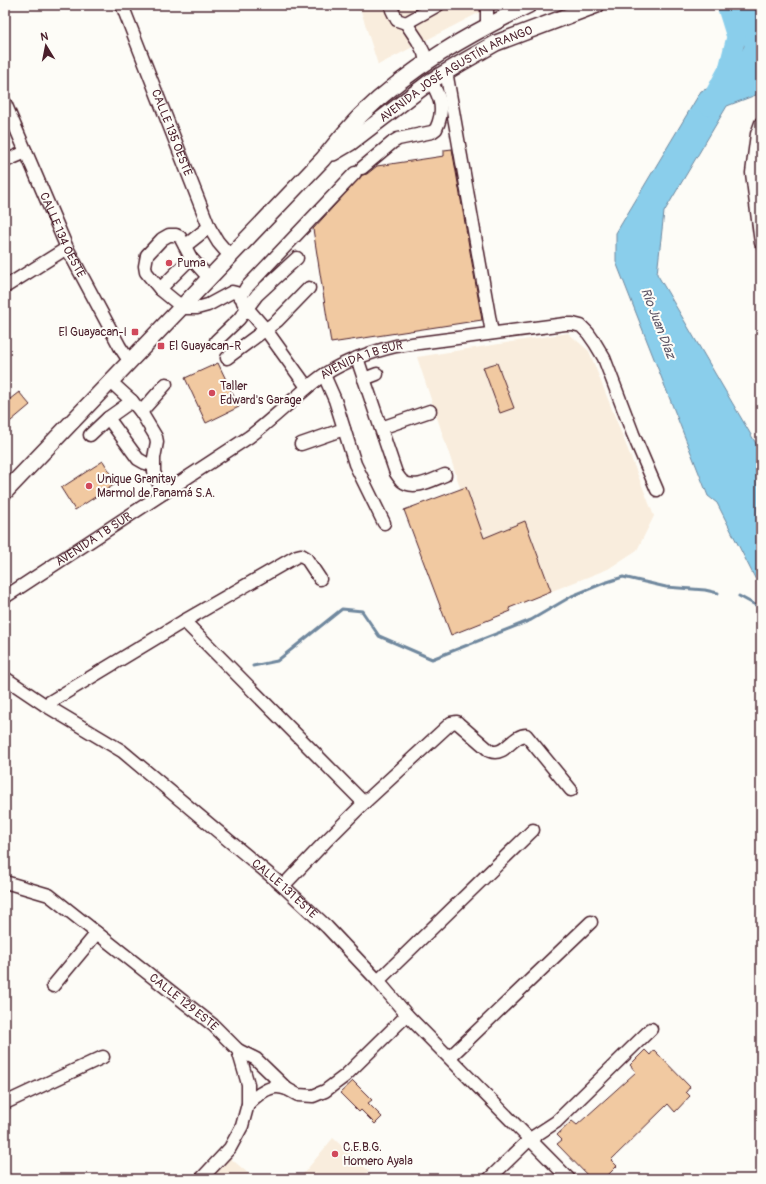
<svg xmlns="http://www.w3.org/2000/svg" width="766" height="1184" viewBox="0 0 766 1184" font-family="Pangolin,sans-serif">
	<rect width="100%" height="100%" fill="#fdfcf7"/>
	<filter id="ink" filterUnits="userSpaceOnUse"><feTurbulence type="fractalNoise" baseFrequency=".025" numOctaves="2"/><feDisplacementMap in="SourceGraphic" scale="8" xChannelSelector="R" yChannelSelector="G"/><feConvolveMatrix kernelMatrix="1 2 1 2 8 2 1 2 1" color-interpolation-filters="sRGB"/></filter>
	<g filter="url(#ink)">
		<path fill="#f9eddd" d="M340,5H494L378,65L361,11Z
			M568,333L589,351L654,516L637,550L608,569L501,611L417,357Z
			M333,1138L369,1171L360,1179H299Z
			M229,1157L255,1179H208Z"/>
		<path fill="#8aceeb" stroke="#70889e" d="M733,5H757L761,16V93L727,106L664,212L657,274L761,452V588L758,584L717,503L708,496L616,262V233L701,91L724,83L744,46Z"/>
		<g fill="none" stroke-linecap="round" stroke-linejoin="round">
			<path stroke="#70889e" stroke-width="3" d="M739,596L761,608
				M253,666L277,661L342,609L362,611L379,636L432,659L531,620L572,596L604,583L623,577L666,587L705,590L718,593"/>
			<path stroke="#8aceeb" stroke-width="19" d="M708,106L728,69L736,37L726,5"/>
		</g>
		<path fill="#f1c9a1" stroke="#4a1f2b" d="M452,149L482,320L331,343L313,229L362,175L367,174L377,166L444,156V150Z
			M218,363L239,407L206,423L185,378Z
			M497,363L514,408L500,413L483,367Z
			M19,392L30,405L5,426V403Z
			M103,461L117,483L75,510L61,488Z
			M466,487L484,538L525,521L551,591L509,608L511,611L451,635L404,510Z
			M645,1050L650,1055L654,1050L690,1087L686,1092L690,1096L675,1112L668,1104L611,1160L617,1166L604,1179H591L557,1144L562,1140L557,1135L572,1121L577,1125L636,1072L630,1065Z
			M353,1081L372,1100L368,1103L382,1117L375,1124L361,1110L359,1112L340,1093Z"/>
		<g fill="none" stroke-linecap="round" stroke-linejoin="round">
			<g stroke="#4a1f2b" stroke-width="15">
				<g id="minor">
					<path id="s1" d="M122,5L209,227L218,242L230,256"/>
					<path d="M392,5V10L397,20L406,23L418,41L424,53L426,62"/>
					<path d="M487,5V26"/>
					<path d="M406,23L438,5"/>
					<path d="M446,71L492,333"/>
					<path id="s2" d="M5,103L67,248L120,347L130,362"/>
					<path d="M761,123L757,134L752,173L761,243"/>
					<path d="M5,161L26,152"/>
					<path d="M362,168L393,142L398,139L432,132L436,129C445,110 441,99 431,81"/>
					<path d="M185,246L209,227"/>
					<path d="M209,278L191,258L180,237L176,235H169L162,239L147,255L145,266L146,272L150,277L160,289L182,307L187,308H197L208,305L232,292L236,293L242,298"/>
					<path d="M5,287L67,248"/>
					<path d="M160,289L191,258"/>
					<path d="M216,341L239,319L257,295L297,258"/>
					<path d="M227,358L277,321L309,288"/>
					<path d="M357,358L396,473C398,476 400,479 402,481C414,491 434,479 445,475"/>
					<path d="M324,375L335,400L355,464L384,523"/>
					<path d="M364,379L377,374"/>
					<path d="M111,382L132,401L141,412L156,437L157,442L154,458V472L157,480L164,493"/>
					<path d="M307,387L266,330L247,308L243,302L242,298L243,293L246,288L355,173"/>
					<path d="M141,412L166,384"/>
					<path d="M108,418L138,459L145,463L153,465"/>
					<path d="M381,428L430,411"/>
					<path d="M90,435L108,418L132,401"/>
					<path d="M301,444L344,429"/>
					<path id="s3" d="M5,597L249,437C265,425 279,412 294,399C304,391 314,381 325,374C347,360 371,352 396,346L565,324H573L581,326L588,333L595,343L604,358L633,434L657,490"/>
					<path d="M184,621L364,803"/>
					<path id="s4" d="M5,678L45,705L122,751L283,886L327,927L378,981L407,1015L569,1179"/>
					<path d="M45,705L184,621L297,556L301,555L306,558L320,579"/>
					<path id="s5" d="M5,882L49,895L213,1025L238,1050L248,1084V1104L242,1126L230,1148L201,1179"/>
					<path d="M283,886L325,842L364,803L451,723L457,722L459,724L490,751C505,757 512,735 526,735L571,790"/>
					<path d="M378,981L533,830"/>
					<path d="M53,986L97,933"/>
					<path d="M238,1050L256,1059L287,1089L298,1095L313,1096L325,1091L345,1076L407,1015"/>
					<path d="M450,1057L591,922"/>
					<path d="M5,1103L103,1057"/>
					<path d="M248,1104C255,1097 266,1087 277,1087C280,1087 284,1088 287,1089"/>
					<path d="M489,1179L530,1139L556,1122L651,1029"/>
				</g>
			</g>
			<g stroke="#4a1f2b" stroke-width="18">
				<g id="major">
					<path id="s6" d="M333,153L350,143L431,81L461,63L496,43L597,5"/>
					<path d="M5,492L323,159C335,144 347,129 361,115C409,68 469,34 529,5"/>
				</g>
			</g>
			<use href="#minor" stroke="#fdfcf7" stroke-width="12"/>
			<use href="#major" stroke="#fdfcf7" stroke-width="15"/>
		</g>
	</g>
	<g fill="#d1495b" stroke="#fdfcf7" stroke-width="1.5">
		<circle cx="169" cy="263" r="4"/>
		<rect x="131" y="328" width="8" height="8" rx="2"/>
		<rect x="157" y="342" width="8" height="8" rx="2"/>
		<circle cx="212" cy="393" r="4"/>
		<circle cx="89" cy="486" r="4"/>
		<circle cx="335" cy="1154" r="4"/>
	</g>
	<g text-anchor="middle" stroke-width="4" stroke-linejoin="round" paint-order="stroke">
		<g font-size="12" fill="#4a1f2b" stroke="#fdfcf7">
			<text dy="4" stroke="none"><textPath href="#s6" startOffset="147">AVENIDA JOSÉ AGUSTÍN ARANGO</textPath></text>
			<text dy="4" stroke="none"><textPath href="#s1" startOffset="137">CALLE 135 OESTE</textPath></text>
			<text dy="4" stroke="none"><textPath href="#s2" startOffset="144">CALLE 134 OESTE</textPath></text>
			<text dy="4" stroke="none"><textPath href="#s3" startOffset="430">AVENIDA 1 B SUR</textPath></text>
			<text dy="4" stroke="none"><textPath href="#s3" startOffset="106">AVENIDA 1 B SUR</textPath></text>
			<text dy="4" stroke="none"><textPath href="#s4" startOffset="351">CALLE 131 ESTE</textPath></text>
			<text dy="4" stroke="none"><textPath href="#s5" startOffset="218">CALLE 129 ESTE</textPath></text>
		</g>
		<g font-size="12" fill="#4a1f2b" stroke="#fdfcf7" text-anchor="start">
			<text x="177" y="267">Puma</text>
			<text x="127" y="336" text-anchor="end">El Guayacan-I</text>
			<text x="169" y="350">El Guayacan-R</text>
			<text x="220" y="390">Taller<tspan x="220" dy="14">Edward's Garage</tspan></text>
			<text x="97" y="483">Unique Granitay<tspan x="97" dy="14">Marmol de Panamá S.A.</tspan></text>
			<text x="343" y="1151">C.E.B.G.<tspan x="343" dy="14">Homero Ayala</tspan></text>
		</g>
		<g font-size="13" font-style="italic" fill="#5d5465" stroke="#fdfcf7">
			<text transform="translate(659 323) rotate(69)" y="5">Río Juan Díaz</text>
		</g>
	</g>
	<rect width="766" height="1184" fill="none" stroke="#fdfcf7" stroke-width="20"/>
	<rect x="10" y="10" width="746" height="1164" fill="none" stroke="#4a1f2b" stroke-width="1.5" filter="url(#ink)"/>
	<g transform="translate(46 46) rotate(350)" stroke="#fdfcf7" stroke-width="3" paint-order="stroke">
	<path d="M0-3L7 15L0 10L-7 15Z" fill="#4a1f2b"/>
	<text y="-6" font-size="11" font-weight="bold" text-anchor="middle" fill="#4a1f2b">N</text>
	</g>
</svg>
